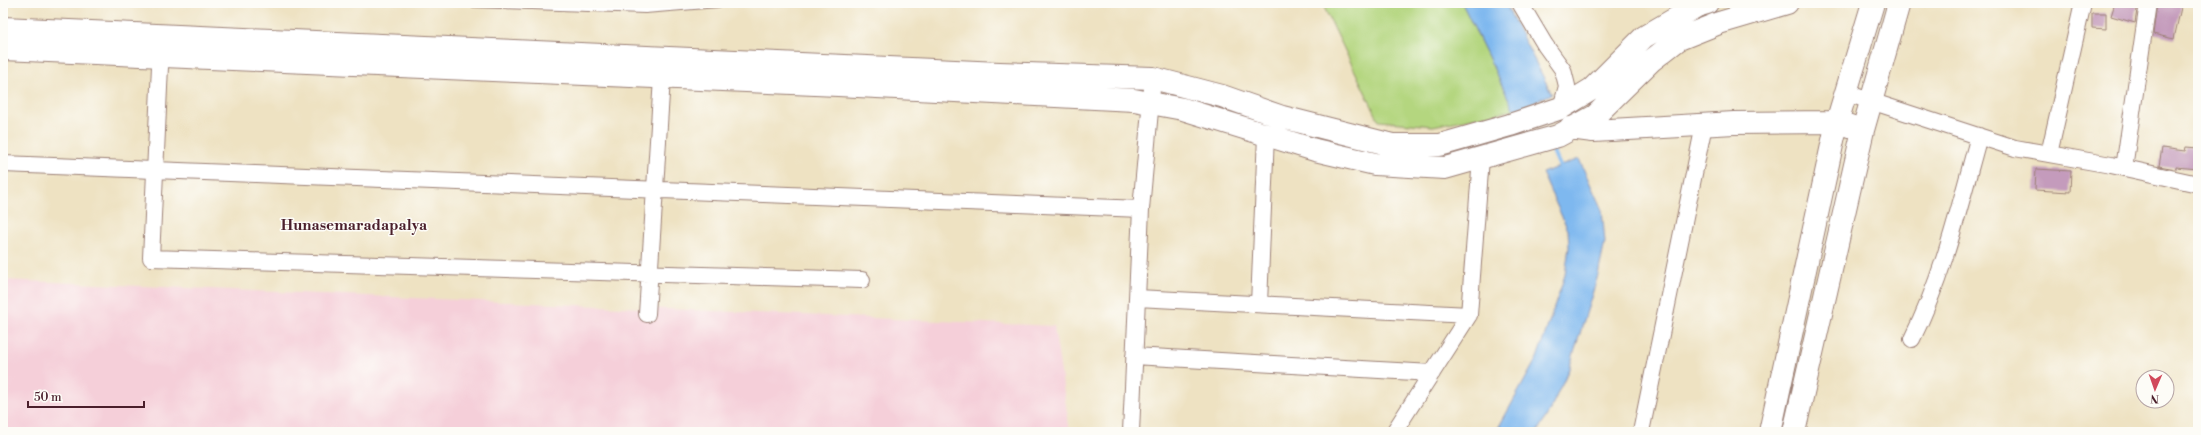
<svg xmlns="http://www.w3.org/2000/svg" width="2201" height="435" viewBox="0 0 2201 435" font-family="'Libre Bodoni',serif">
	<rect width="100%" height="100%" fill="#fdfcf7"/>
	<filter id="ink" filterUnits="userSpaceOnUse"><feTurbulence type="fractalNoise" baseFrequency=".025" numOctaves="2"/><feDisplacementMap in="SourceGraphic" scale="8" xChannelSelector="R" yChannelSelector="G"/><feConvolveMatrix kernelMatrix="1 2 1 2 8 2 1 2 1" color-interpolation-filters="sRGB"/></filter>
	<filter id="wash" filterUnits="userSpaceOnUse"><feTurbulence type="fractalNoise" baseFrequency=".012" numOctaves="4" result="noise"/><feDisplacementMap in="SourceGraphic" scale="16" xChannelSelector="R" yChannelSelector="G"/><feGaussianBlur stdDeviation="0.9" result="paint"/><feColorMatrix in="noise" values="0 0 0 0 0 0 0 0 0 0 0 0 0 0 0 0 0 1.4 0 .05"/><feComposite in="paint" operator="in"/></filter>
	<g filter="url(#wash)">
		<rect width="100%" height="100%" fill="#eee2c2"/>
		<path fill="#f5cfd9" d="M3,280L1054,326L1070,432H3Z"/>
		<path fill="#b4d67f" stroke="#7f7a55" d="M1322,3H1462L1514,110L1433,126L1379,121Z"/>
		<path fill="#7eb8ef" stroke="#646c8d" d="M1462,3H1505L1552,94L1514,110Z
			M1579,159L1602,210L1605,242L1598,275L1569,369L1549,412L1537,432H1496L1537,358L1565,275L1569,247L1568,230L1542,173Z"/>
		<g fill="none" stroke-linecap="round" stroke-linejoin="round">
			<path stroke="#7eb8ef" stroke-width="4.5" d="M1550,144L1562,171"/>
		</g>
		<g id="blocks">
			<path fill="#c49bbc" d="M2115,3H2138L2135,23L2111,16Z
				M2157,3H2182L2174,39L2153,34Z
				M2092,13H2106V29L2092,28Z
				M2186,147L2198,148V169L2176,167V169L2159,166L2162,148L2185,151Z
				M2036,169L2071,171L2070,192L2035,190Z"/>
		</g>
	</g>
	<g filter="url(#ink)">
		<use href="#blocks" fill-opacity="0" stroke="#9c8076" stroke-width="1"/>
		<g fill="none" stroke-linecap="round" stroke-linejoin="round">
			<g stroke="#9c8076" stroke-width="10">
				<path id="lane" d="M473,3L645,9L718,3"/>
			</g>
			<g stroke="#9c8076" stroke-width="18">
				<path id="street" d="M1520,3L1545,45L1563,70L1567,86L1561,108
					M161,45L151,258L862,280
					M1846,93L2015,148L2111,165L2198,184
					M2049,154L2083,3
					M3,164L1141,209
					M2124,168L2148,3
					M1137,298L1469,315
					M1259,304L1266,135
					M647,314L662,78
					M1912,339C1944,275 1960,204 1979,136
					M1134,356L1432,373
					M1131,432L1141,209L1153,78
					M1394,432L1469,315L1481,158
					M1641,432L1704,125"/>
			</g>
			<g stroke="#9c8076" stroke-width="24">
				<path id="secondary" d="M3,28L999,73L1153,78L1222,96L1282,117L1392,145H1440L1510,125L1561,108L1592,89L1644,37L1697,6L1707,3
					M3,49L838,85L1134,100L1183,109L1315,150L1375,164L1445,168L1558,136L1595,116L1652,60L1679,39L1719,23L1787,3
					M1570,128L1593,131L1734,123L1837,122L1850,126
					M1770,432L1837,122L1873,3
					M1794,432L1863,130L1899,3"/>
			</g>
			<use href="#lane" stroke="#fff" stroke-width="8"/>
			<use href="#street" stroke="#fff" stroke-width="16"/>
			<use href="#secondary" stroke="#fff" stroke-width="22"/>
		</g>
	</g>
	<g text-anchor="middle" stroke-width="3" stroke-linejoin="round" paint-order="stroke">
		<g font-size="15" font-weight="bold" fill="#4a1f2b" stroke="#fdfcf7">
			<text x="354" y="230">Hunasemaradapalya</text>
		</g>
	</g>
	<rect width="2201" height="435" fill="none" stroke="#fdfcf7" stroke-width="16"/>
	<g transform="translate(2155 389) rotate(182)"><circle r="19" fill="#fdfcf7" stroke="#b5a4a5"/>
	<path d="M0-3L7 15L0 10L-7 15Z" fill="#d1495b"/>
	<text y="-6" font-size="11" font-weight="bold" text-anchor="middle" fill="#4a1f2b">N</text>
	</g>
	<path d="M28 401v6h116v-6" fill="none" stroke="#4a1f2b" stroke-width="2"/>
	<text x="34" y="401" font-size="12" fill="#4a1f2b" stroke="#fdfcf7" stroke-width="3" paint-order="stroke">50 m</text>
</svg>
